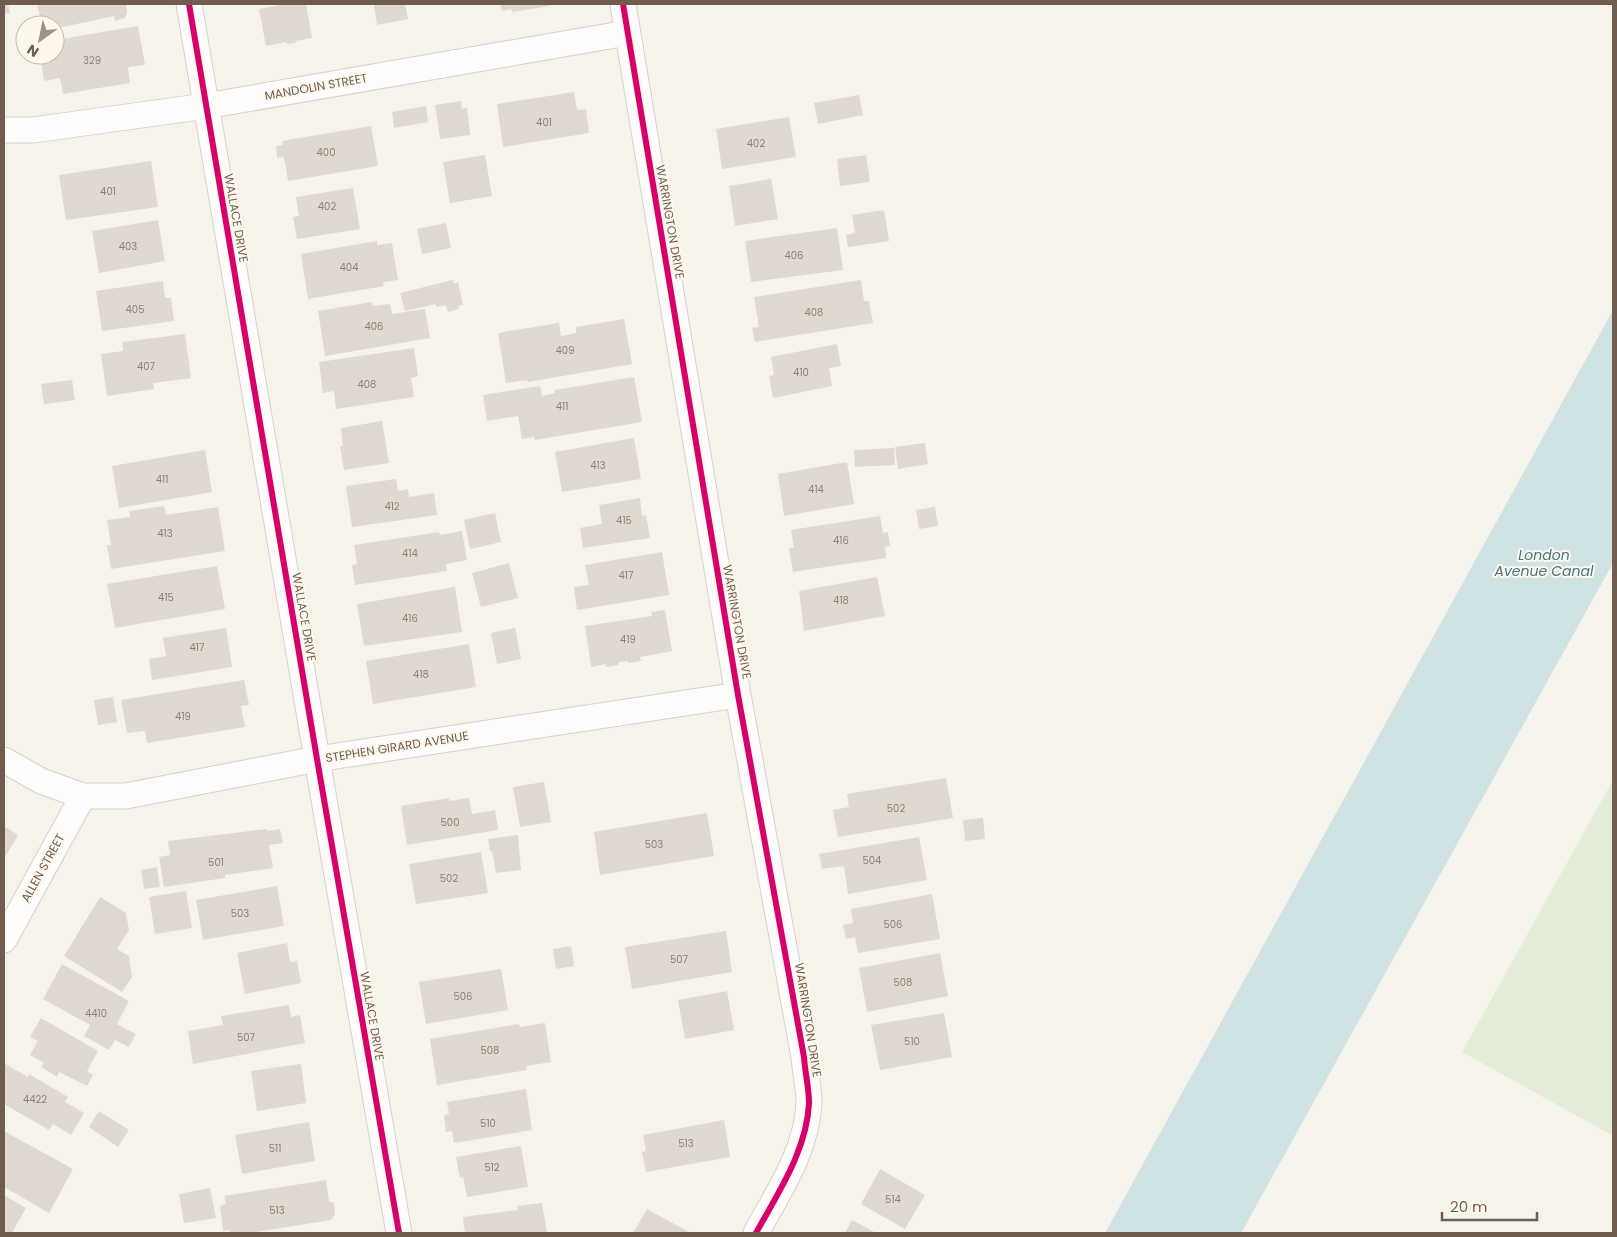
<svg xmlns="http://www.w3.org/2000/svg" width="1617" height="1237" viewBox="0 0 1617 1237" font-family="Poppins,sans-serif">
	<rect width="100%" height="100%" fill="#f6f3eb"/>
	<path fill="#e2ecd7" d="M1613,780V1136L1462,1052Z"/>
	<path fill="#cfe2e4" d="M1613,310V563L1241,1233H1105Z"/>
	<path fill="#dfd9d1" d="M4,4H8L10,13L4,14Z
		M37,4H126L127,12L125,18L115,21L114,16L58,28L56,22L42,25Z
		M285,4H306L312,38L295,41L296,43L287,44L286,42L266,46L259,9Z
		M374,4H405L408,19L377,25Z
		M500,4H550V6L512,12L511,9L502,11Z
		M138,26L145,65L128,67L130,83L63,94L60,78L44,81L40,55H55V40Z
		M574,92L577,110L586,109L589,133L503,147L497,104Z
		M859,95L863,115L818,124L814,103Z
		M461,101L462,109L467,108L470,135L440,139L435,105Z
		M426,106L428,122L394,128L392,112Z
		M789,117L796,157L722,169L716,129Z
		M371,126L378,166L288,181L284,157L277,158L276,146L283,145L282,141Z
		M485,155L492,196L450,203L443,162Z
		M866,155L870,182L840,186L837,159Z
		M151,161L158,207L66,220L59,175Z
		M771,179L778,219L735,226L729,186Z
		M353,188L360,229L297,239L293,217L299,216L296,197Z
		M884,210L889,241L848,247L846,235L855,233L852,215Z
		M158,220L165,261L99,273L92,231Z
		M446,223L451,248L422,254L417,229Z
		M837,228L843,270L751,282L745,241Z
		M377,241V245L392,243L398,280L383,282L384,286L308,299L301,254Z
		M453,280L454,284L458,282L463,305L458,306L459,309L448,312L446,305L436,307V304L405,311L400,293Z
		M861,280L864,301H869L873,323L755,342L752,328L759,327L754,297Z
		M163,281L165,298H171L174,321L102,331L96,291Z
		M372,302L373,306L390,304L392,314L425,309L430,338L325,356L318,311Z
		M624,319L632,364L528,382L527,380L506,383L498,333L559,323L561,336L576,333V327Z
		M185,334L191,378L153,383L154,389L107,396L101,354L123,351L122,342Z
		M837,344L841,366L829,368L832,386L773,398L769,376L774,375L771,357Z
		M414,348L418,376L411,378L414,397L336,409L334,391L323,393L319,362Z
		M634,377L642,422L535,440L534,437L522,439L518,416L487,421L483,395L540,386L542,396L555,393V390Z
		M72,380L75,400L44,404L41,384Z
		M382,421L389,463L344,470L340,446H343L341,428Z
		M634,438L641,479L562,492L555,452Z
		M925,443L928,464L898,469L895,447Z
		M894,448L895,465L855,467L854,450Z
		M205,450L212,492L119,508L112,466Z
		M847,462L854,504L784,516L778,474Z
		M396,479L398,491L408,489L409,497L434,493L437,515L352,527L346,486Z
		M640,498L642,516L646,515L650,538L583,548L580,528L602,524L599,505Z
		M164,506L166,515L218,507L225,551L111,569L107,545H111L107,520L130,517L129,511Z
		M935,507L938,526L919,529L916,510Z
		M495,513L501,542L470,549L464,520Z
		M880,516L883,533L888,532L890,546L885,547L886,558L793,572L789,548H794L791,530Z
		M462,531L467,560L446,564L447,571L355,585L352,565L357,564L354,545L439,532L440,535Z
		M662,552L669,595L577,610L574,587L589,585L585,565Z
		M509,563L518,598L481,607L472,573Z
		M217,566L225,609L115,628L107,584Z
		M877,577L885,616L804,631L799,591Z
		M455,587L462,632L364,646L357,604Z
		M665,610L672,651L640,657L641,661L628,663V661L619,662V665L606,667V664L591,667L585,626L652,616L651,612Z
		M226,628L232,667L152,680L149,659L166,656L163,638Z
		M515,628L521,659L497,664L491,633Z
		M469,644L476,687L373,704L366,661Z
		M244,680L249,705L241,706L245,727L147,743L145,731L127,733L121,700Z
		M113,697L117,722L98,725L94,700Z
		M946,778L953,818L838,837L833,810L849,807L847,794Z
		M544,782L551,822L520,827L513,787Z
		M449,798V801L469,798L472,814L495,810L498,830L407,845L401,806Z
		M707,813L714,856L600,875L594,832Z
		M983,818L985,839L965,841L963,820Z
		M4,826L18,835L4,859Z
		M267,829V831L280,829L283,843L269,845L273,868L225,875V878L164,887L159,857L170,855L168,841Z
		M518,835L521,870L496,873L492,851H490L488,839Z
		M919,837L927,880L848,894L844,866L822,869L819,854Z
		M481,852L488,893L416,904L409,864Z
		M157,867L160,887L144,889L141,870Z
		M277,886L284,926L203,940L196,900Z
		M186,891L192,928L155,934L149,897Z
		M932,894L940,939L858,953L855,937L846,939L843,925L853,923L851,909Z
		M100,897L126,913L129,930L117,949L129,956L132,977L122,992L64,956Z
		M726,931L732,972L632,989L625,947Z
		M287,943L290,962L297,961L301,983L245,994L237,953Z
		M571,946L574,966L556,969L553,949Z
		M940,953L948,996L867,1012L859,968Z
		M62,964L129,1001L117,1024L136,1034L129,1047L115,1040L109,1050L84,1036L90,1025L43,999Z
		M501,969L508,1010L426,1024L419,982Z
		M727,991L734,1030L685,1039L678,1000Z
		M289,1005L291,1017L300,1015L305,1043L193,1064L188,1031L223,1025L221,1016Z
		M944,1013L952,1057L880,1070L871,1025Z
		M41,1018L98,1051L87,1071L93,1075L87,1086L59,1072L57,1077L41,1067L44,1063L30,1055L38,1041L30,1037Z
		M545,1023L551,1062L526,1066L527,1070L437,1085L430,1039L519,1024L520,1027Z
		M4,1063L28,1077L29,1074L68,1097L65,1102L84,1113L71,1135L53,1124L49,1130L4,1104Z
		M301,1064L306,1103L257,1111L251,1071Z
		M526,1089L532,1130L454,1143L452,1131L446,1132L444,1115L449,1114L447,1102Z
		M99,1111L129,1130L118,1147L89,1127Z
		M724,1120L730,1157L646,1172L642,1152L646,1151L643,1135Z
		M309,1122L315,1161L242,1174L235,1135Z
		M4,1131L73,1169L49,1213L4,1187Z
		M521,1146L528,1187L467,1197L463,1177L460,1178L456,1157Z
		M880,1169L925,1195L905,1229L861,1204Z
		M326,1180L329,1201L334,1203L335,1214L331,1220L250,1233H230L229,1230L223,1231L220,1206L226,1204L224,1196Z
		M210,1188L216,1218L184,1223L179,1194Z
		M4,1195L26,1208L12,1233H4Z
		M542,1203L547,1233H465L463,1217L518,1210L517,1206Z
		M647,1209L691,1233H633Z
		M852,1220L876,1233H845Z"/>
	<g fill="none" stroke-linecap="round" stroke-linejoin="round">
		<g stroke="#d5d0ca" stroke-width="27">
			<path id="minor" d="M189,4L317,759L399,1233
				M623,4L738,695L804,1057C805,1072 809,1088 809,1103C807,1150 778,1193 756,1233
				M4,130H33L206,106L627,33
				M4,760L41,781L83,796H126L317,759L738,695
				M4,940L83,796"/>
		</g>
		<use href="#minor" stroke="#fefdfc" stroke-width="25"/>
		<g stroke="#fdf8ed" stroke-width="9">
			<path id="cycleway" d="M189,4L317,759L399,1233
				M623,4L738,695L804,1057C805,1072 809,1088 809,1103C807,1150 778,1193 756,1233"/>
		</g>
		<use href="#cycleway" stroke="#d6006c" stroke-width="6"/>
	</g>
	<g text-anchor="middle" stroke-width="4" stroke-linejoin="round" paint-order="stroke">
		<g font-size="10" fill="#8f7f72">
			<text x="92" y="64">329</text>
			<text x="544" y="126">401</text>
			<text x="756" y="147">402</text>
			<text x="326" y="156">400</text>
			<text x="108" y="195">401</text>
			<text x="327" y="210">402</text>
			<text x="128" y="250">403</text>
			<text x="794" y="259">406</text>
			<text x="349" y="271">404</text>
			<text x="135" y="313">405</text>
			<text x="814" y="316">408</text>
			<text x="374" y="330">406</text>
			<text x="565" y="354">409</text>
			<text x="146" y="370">407</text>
			<text x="801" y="376">410</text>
			<text x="367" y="388">408</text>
			<text x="562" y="410">411</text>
			<text x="598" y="469">413</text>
			<text x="162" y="483">411</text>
			<text x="816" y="493">414</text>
			<text x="392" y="510">412</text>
			<text x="624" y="524">415</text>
			<text x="165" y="537">413</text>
			<text x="841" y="544">416</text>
			<text x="410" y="557">414</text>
			<text x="626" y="579">417</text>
			<text x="166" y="601">415</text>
			<text x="841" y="604">418</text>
			<text x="410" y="622">416</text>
			<text x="628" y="643">419</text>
			<text x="197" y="651">417</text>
			<text x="421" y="678">418</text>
			<text x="183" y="720">419</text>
			<text x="896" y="812">502</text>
			<text x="450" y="826">500</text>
			<text x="654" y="848">503</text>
			<text x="872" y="864">504</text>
			<text x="216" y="866">501</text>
			<text x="449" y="882">502</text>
			<text x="240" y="917">503</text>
			<text x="893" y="928">506</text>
			<text x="679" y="963">507</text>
			<text x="903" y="986">508</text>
			<text x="463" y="1000">506</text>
			<text x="96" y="1017">4410</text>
			<text x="246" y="1041">507</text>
			<text x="912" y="1045">510</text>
			<text x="490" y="1054">508</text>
			<text x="35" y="1103">4422</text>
			<text x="488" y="1127">510</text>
			<text x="686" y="1147">513</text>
			<text x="275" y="1152">511</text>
			<text x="492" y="1171">512</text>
			<text x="893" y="1203">514</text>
			<text x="277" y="1214">513</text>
		</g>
		<g font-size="12" fill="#715d4f" stroke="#fdf8ed">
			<text transform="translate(316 87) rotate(-10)" y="4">MANDOLIN STREET</text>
			<text transform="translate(236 218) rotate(80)" y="4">WALLACE DRIVE</text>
			<text transform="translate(670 222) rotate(80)" y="4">WARRINGTON DRIVE</text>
			<text transform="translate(304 617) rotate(80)" y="4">WALLACE DRIVE</text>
			<text transform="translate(737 622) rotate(80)" y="4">WARRINGTON DRIVE</text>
			<text transform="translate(397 747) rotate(-9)" y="4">STEPHEN GIRARD AVENUE</text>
			<text transform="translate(43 868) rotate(-61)" y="4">ALLEN STREET</text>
			<text transform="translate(372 1016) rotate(80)" y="4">WALLACE DRIVE</text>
			<text transform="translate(808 1020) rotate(81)" y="4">WARRINGTON DRIVE</text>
		</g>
		<g font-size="14" font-style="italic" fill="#4b7481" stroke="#fdf8ed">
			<text x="1544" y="560">London<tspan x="1544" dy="16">Avenue Canal</tspan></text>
		</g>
	</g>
	<rect width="1617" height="1237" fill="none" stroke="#715d4f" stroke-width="10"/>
	<g transform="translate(40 40) rotate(213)"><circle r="24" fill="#fdf8ed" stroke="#c5baae"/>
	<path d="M0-4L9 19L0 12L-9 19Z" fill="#a09286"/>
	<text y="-8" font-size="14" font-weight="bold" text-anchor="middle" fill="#715d4f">N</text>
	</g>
	<path d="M1442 1212v8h95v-8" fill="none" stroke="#715d4f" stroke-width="2.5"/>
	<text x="1450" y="1212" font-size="15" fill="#715d4f" stroke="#fdf8ed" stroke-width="4" paint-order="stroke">20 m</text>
</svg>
